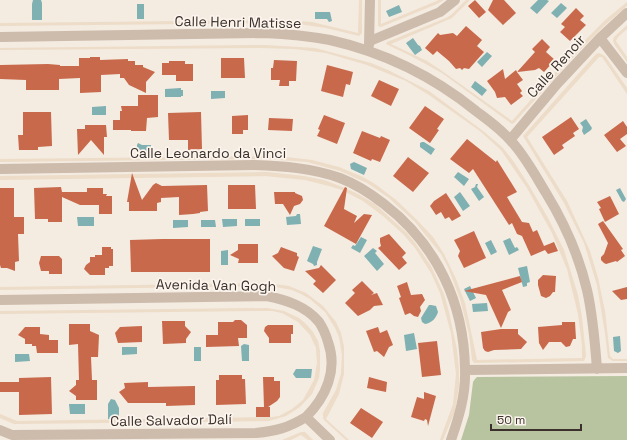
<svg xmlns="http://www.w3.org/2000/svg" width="627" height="440" viewBox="0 0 627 440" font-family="'Space Grotesk',sans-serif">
	<rect width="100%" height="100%" fill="#f4ebe1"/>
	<path fill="#b8c4a0" d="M627,376V440H461L469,415L473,382L475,379L477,377Z"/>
	<path fill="#ecdcc8" d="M359,0H362V33L359,36L326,28L292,23H275L0,26V23L281,20L312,22L358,33Z
		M378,0H381V24L439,0H444L437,4L381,27L378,26Z
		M466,0H470L452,18L391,44L427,61L442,71L512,121L568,58L604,21L627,2V6L604,26L578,52L514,123L512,124L442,73L411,56L386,44L387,42L446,18L451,15Z
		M627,25V29L618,37L616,41L627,57V62L614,44L613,40L614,37Z
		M265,45L315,48L371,63L388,70L429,91L483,131L503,148L514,162L530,187L548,218L564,250L578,295L582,317L586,356L584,361L474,363L472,360L469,334L460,299L448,267L441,254L415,222L389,198L367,183L340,171L307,162L267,159L0,162V159L277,156L312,160L339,167L363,177L375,184L396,200L417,220L433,237L444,254L456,279L465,303L477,360L582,358V346L578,314L567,269L552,233L527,188L501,150L480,131L429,95L406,81L367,65L326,53L295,49L259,48L0,50V48Z
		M599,53L605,56L627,88V94L602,57H599L527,137L567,201L590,251L598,278L605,311L610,356L613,359H627V361H613L608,358L605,333L597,285L584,243L564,203L523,136L596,54Z
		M267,172L304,176L324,180L345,188L358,194L375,204L407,233L416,244L431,266L444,294L449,312L457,350L459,370V386L455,411L443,440H440L453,404L456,374L451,333L440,293L431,273L415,248L403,234L383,216L363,201L342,190L329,186L305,180L265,176L0,180V176Z
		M267,283L289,286L306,293L323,306L336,322L341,333L344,347V374L339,394L326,419L349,440H346L324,420L323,417V413L336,390L341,373L342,355L339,337L335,328L325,312L310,299L301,294L292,290L271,286L0,290V287Z
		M267,308L284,311L299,318L306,324L313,332L318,341L320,351V369L319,378L312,394L300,407L286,416L269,421L14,424L0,418V414L17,421L272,417L279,416L292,409L303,400L314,380L317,363L316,348L310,335L298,322L282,313L272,311H252L0,314V311Z
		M301,432H305L313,440H308L301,435L291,440H282Z"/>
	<path fill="#7fb0b2" d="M33,0H41L42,3V20H32V4Z
		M538,0H547L549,1L537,14L530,8Z
		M561,3L567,8L557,18L551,13Z
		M137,4H144V19H137Z
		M399,5L402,12L389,17L386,11Z
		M315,12H330L332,21L329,22L327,19H315Z
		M413,38L418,45L420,46L422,50L415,55L406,43Z
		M487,52L492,56L482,67L477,62Z
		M475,81L487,90L482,96L471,87Z
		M181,88V90H183V96H181V97H165V89Z
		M211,91H225V98L211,99Z
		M106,106V115H92V107Z
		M586,119L592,128L591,130L584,135L582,131L583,127L580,123Z
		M422,142H424L435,149L431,155L420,147V143Z
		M138,143L142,145H151V152H137V145Z
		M354,162L367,168L364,175L351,169L350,164Z
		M458,172L469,179L464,186L454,177Z
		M476,184H478L477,187L484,197L479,201L471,189L475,187Z
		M620,188L626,199L624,202L622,201L616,190Z
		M460,192L470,206L463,211L454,197Z
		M297,214H300L301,224L287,225L286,217L296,216Z
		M77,217H94V226H78Z
		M222,219H237V226L223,227Z
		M245,219H260V226H245Z
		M173,220H188V227L173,228Z
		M201,220H215L216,227H201Z
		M361,237L367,240L360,253L351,248L353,245L355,246Z
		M510,238L515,248L517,247L519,250L509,255L503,241Z
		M491,240L497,252L491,255L485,243Z
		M313,246L322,249L317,262V265L314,266L313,264L307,261Z
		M373,248L377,251L375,253L384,264L377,271L364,256Z
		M228,250V265H221V251Z
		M527,266L530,282L527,283V286L523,287L518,268Z
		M470,286L476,298L470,301L464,289Z
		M487,303L488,311L473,312L472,304Z
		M429,305H431L436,306L438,312C436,318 432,323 425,324L422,322L421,318Z
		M414,333L417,349L406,351L404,335Z
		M620,336L621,351L618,353L614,351L613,337Z
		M244,344L249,345V361H242L241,346Z
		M122,347H137V354L122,355Z
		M194,347H201V361H194Z
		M15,354H29L30,361L15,362Z
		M296,369H312L311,378H296L293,374Z
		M111,399L115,400L119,408V419H108V404Z
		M69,404H85V414H70Z"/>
	<path fill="#c8694b" d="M475,0L486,12L479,18L468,6Z
		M493,0H504L516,13L503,25L488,10Z
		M576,8L584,16L580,20L586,25L570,41L560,32L565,27L561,24Z
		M466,26L482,40L477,46L484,52L469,69L464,68L462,70L460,68L456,69L449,61L437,51L433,55L425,48L438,33L440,35L453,33L457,36Z
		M542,39L550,47L546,52L555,60L544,72L539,68L535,70L517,72L523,80L517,84L522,91L520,93L523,96L511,105L505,97L497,98L495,92L487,81L503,69L505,79L516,70L517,72L535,52L532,49Z
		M90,57H100V60L128,59V61H135V65H143V67L155,72L146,82V93L129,85L124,78H120V74L101,75V92L80,93V78L59,79V90H26V80L0,79V65L48,64L60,65V66H79V58H90Z
		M221,58H244L245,78H221Z
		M274,60L297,61L296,81H289V86H279L280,80H271V68H273Z
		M169,61H185V64H193V81H176V75H162V63H169Z
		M327,65L353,72L350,85L346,84L343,97L321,91Z
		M379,80L399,89L391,106L371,96Z
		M138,95H158V117L147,118L146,131H131V130H113V120H120V111H122L121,106H138Z
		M425,106L444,119L437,129L439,130L430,143L409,128Z
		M23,112H51L52,146L38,147V150H19L18,135H23Z
		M201,112L202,149L188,150V140H169L168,113Z
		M248,115V130H243V134H232V116Z
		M324,115L345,123L337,144L317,136L320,130L318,129Z
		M571,117L579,129L573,133L575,136L562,145L564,148L554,155L542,137Z
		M269,118L293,119L292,131L268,130Z
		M623,121L627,127V134L620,139L626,146L617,152L604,135Z
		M85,125H106L107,137H104V155L91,140L78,155L77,129H85Z
		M362,131L380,138L381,136L390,140L380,162L372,159L371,161L353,153Z
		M467,139L496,162L497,160L517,192L507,197L522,222L529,223L533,232L537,230L544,246L554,242L558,251L548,254L545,250L531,256L522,236L517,234L512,223L509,225L473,169L469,173L450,159Z
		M408,157L429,173L413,192L393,176Z
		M132,173L142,200L153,185L156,183L162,186L207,185L208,211L200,212V213L193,214L179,215V197L161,198V202L157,203V211H129V202H127Z
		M228,185H255L256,209H228Z
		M61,187L62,192H87V188H103V194H107L106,196H112V214H99V205H80L62,197V222H48V219H35L34,188Z
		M345,187L347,188L344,209L357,216L354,223L364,214L372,215L356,244L324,226Z
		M0,188H14V217H24V234H18L19,261L15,262V271L7,268H1L0,265Z
		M274,192H295V193L302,196L303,200L300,204L294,206L290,215L283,204H275Z
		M446,193L461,216L452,221L449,217L445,219L441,212L436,215L430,206L434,201Z
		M610,196L619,214L605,222L599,209L601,208L597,202Z
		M603,221L623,249L621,250L625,256L617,262L616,261L606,264L604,263L601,260V257L604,254L608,243L598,224Z
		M474,231L486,258L464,268L458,256L460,251L454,240Z
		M389,234L406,253L402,257L407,263L399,270L378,248L381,246L380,242V238Z
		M162,239H210V272H131L130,240Z
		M238,244H258V263H238L239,259L230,255L238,250Z
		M102,247H111V249H113V266H109V268H105V275H90L84,269L86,265L90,262V257H95V255H102Z
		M281,247L297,253V256L299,257L294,271L284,268L272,256L278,253Z
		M41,256H59L62,259V274H49V271H41L39,263Z
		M321,265L336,280L323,293L313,284L316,281L305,271L319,268Z
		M543,275L556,276L555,292H553L550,296L546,298L541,296L538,285V280Z
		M520,276L522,282L502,290L511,310L508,312L501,328L486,295L464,291Z
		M362,281L374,293L371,295L377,293L383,305L374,306L370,310L358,316L345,303L355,293L352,290Z
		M407,282L411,295L422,294L425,300L420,307L421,311L418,317L414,316L410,313L405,315L399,298L401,297L397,286Z
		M627,287V299L621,300L612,291Z
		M235,320H241L247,325V338H238L239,346L206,347V335H218V322H233Z
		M162,321H185V326L191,332L186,339V343L163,344Z
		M562,322H575L576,339H573L570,346L566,347L561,342H549L543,350L539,343L538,327L562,325Z
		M69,324H90V331L99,335L98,357H91L92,380H97V400H76V396L69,391L76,385V380H79L78,344L69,345Z
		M268,325H293V334H291V343H269V338L264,331L265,327Z
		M142,326V342L118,343L115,333L120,327Z
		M25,327H40V334L49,335V340H58V353H37L36,346H32V344H25V339L18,335Z
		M378,327L380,333L387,330L393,345L389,347L384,357L377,351L374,352L366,331Z
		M501,329H518V334L527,342L521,349L494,350L488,352L485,351L483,348L481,332Z
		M437,341L441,375L422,377L418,343Z
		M219,375H242V379H245L246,404L216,405V380H219Z
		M51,377L52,414L19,415V392H0V382H19V378Z
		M263,377H274V381H280V397L277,401L268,407H270V417H256V407H264Z
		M369,377L387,382L386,392L367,388Z
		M148,382V387L195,386V405L166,406V403H128L119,392L125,388L124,383Z
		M424,392L436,396L428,426L427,420L425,419L424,421L411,417L417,397L424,399Z
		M361,408L383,422L372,438L350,423Z"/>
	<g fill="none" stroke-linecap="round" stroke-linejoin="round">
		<path stroke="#cdbbac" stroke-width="10" d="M0,37L264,33C286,34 308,36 330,40C383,52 434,77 476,111C488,120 501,129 511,141C525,156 535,175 546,193C565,224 579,256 587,290C593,316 595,342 597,369
			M600,38L627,73
			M370,41L440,12L455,0
			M369,45L370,0
			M510,140L557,84L600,38L627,13
			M0,169L254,165C283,166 312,168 340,178C356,184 371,194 384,204C437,245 464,303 465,369C466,394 459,417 451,440
			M0,300L267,296C286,300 306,306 319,322C323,328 326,335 328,342C338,370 326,397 306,417
			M465,370L627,368
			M0,430L12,435L256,433C276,431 288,428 306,417L330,440"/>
	</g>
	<g text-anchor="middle" stroke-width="3.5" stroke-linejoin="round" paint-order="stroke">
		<g font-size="14" fill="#3b302b" stroke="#fbf5ee">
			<text transform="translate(238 22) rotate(1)" y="5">Calle Henri Matisse</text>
			<text transform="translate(556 66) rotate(-48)" y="5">Calle Renoir</text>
			<text x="208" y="158">Calle Leonardo da Vinci</text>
			<text transform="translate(216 285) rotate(1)" y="5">Avenida Van Gogh</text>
			<text transform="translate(171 420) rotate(-1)" y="5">Calle Salvador Dalí</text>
		</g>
	</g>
	<path d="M491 424v6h90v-6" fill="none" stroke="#3b302b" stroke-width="2"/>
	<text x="497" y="424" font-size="12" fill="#3b302b" stroke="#fbf5ee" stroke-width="3" paint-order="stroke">50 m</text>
</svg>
